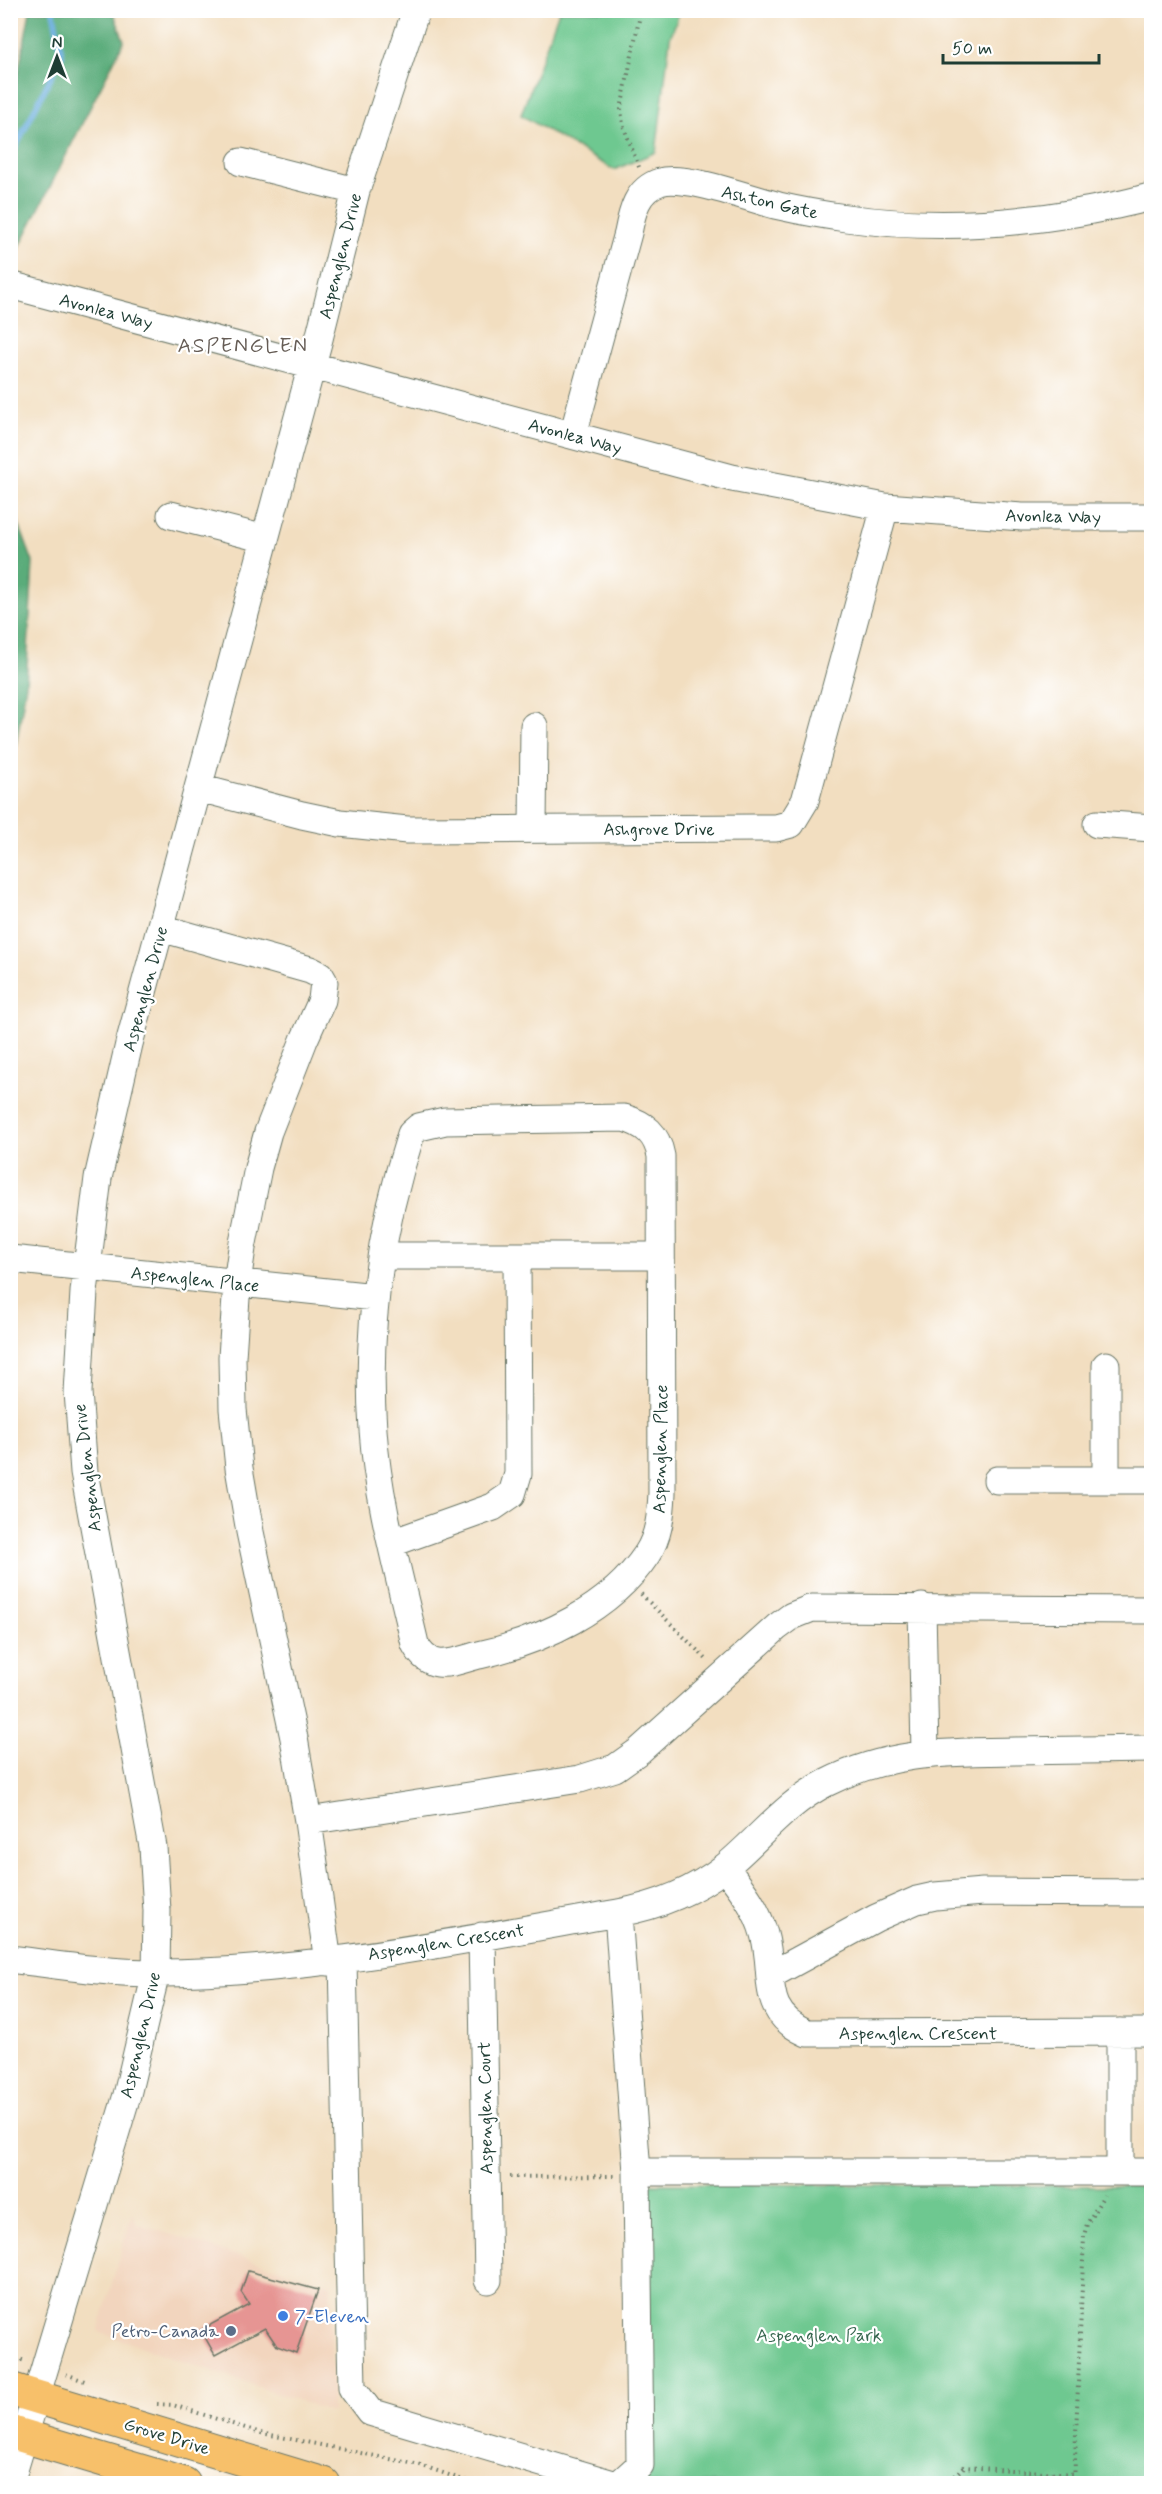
<svg xmlns="http://www.w3.org/2000/svg" width="1162" height="2494" viewBox="0 0 1162 2494" font-family="Mynerve,sans-serif">
	<rect width="100%" height="100%" fill="#fff"/>
	<filter id="ink" filterUnits="userSpaceOnUse"><feTurbulence type="fractalNoise" baseFrequency=".0167" numOctaves="2"/><feDisplacementMap in="SourceGraphic" scale="12" xChannelSelector="R" yChannelSelector="G"/><feConvolveMatrix kernelMatrix="1 2 1 2 8 2 1 2 1" color-interpolation-filters="sRGB"/></filter>
	<filter id="wash" filterUnits="userSpaceOnUse"><feTurbulence type="fractalNoise" baseFrequency=".008" numOctaves="4" result="noise"/><feDisplacementMap in="SourceGraphic" scale="24" xChannelSelector="R" yChannelSelector="G"/><feGaussianBlur stdDeviation="1.35" result="paint"/><feColorMatrix in="noise" values="0 0 0 0 0 0 0 0 0 0 0 0 0 0 0 0 0 1.4 0 .05"/><feComposite in="paint" operator="in"/></filter>
	<g filter="url(#wash)">
		<rect width="100%" height="100%" fill="#f2dec0"/>
		<path fill="#f2d5be" d="M132,2213L137,2224L331,2285L332,2412L98,2332Z"/>
		<path fill="#6ec890" stroke="#468262" stroke-width="1.5" d="M559,11H680L670,38L656,152L614,170L521,115Z
			M647,2184L1151,2186V2483L643,2484Z"/>
		<path fill="#5aac7a" stroke="#3c7457" stroke-width="1.5" d="M30,11H113L124,41L17,252L11,280V111Z
			M11,503L33,562L26,685L11,775Z"/>
		<g fill="none" stroke-linecap="round" stroke-linejoin="round">
			<path stroke="#66acdc" stroke-width="6" d="M10,158L62,55L53,10"/>
		</g>
		<g id="blocks">
			<path fill="#e69593" d="M248,2271L318,2290L296,2353L277,2346L265,2328L215,2355L201,2330L249,2304L241,2292Z"/>
		</g>
	</g>
	<g filter="url(#ink)">
		<use href="#blocks" fill-opacity="0" stroke="#697565" stroke-width="1.5"/>
		<g fill="none" stroke-linecap="round" stroke-linejoin="round">
			<g stroke="#697565" stroke-width="29">
				<path id="minor" d="M241,162L356,191
					M10,285L732,478L885,507L1022,517H1152
					M573,435L628,233C632,212 637,189 660,182C684,174 751,199 779,206C801,211 824,215 846,218C925,229 1002,226 1081,212C1105,207 1128,204 1152,196
					M171,515L265,539
					M199,788L302,815L340,823L407,830L760,828H776L791,824L805,801L885,507
					M1097,824L1152,828
					M533,829L534,726
					M161,928L310,970L320,975L324,982L322,1000L304,1040L268,1132L258,1168L242,1248L237,1283L232,1357L233,1409L239,1468L250,1532L294,1738L308,1821L328,1962
					M624,1118C645,1124 657,1134 661,1156L662,1493C661,1514 659,1536 647,1554C610,1610 541,1641 479,1655C452,1662 431,1674 415,1644C399,1574 378,1502 373,1430C366,1330 380,1229 411,1134L419,1127L445,1121Z
					M382,1256H661
					M10,1259L375,1297
					M1106,1365V1480
					M997,1480H1152
					M392,1543L493,1507L512,1494L518,1474L517,1256
					M922,1607L925,1753
					M308,1821L580,1779L615,1768L639,1751L777,1627L792,1616L812,1608L1152,1610
					M725,1867C741,1888 757,1908 764,1934C776,1977 758,2011 807,2033L1152,2032
					M618,1913L637,2172L640,2465L619,2484
					M482,1936L488,2280
					M10,1959C58,1965 107,1973 155,1973C311,1973 465,1939 618,1913C657,1906 693,1892 725,1867C759,1839 786,1803 826,1783C888,1751 947,1752 1015,1751C1061,1750 1106,1750 1152,1749
					M343,1959L352,2388L370,2412L613,2484
					M771,1975L876,1918L917,1900L935,1896L983,1892L1152,1893
					M637,2172H1152
					M1120,2172V2032
					M10,2483L127,2095L156,1973L157,1911L153,1847L84,1472L78,1392L84,1292L98,1178L129,1044L319,339L356,191L416,10"/>
			</g>
			<g stroke="#697565" stroke-width="35">
				<path id="major" d="M10,2389L324,2484
					M10,2432L184,2484"/>
			</g>
			<path stroke="#697565" stroke-width="4" stroke-dasharray="1.5 4.5" stroke-linecap="butt" d="M639,167L623,125L621,109L641,10
				M641,1594L708,1661
				M510,2177L616,2176
				M10,2356L25,2361
				M66,2374L87,2382
				M157,2404L173,2405L261,2433L420,2465L475,2484
				M884,2478L903,2484
				M945,2484L964,2467L1074,2474
				M1074,2484L1084,2236L1087,2224L1104,2195"/>
			<use href="#minor" stroke="#fff" stroke-width="27"/>
			<use href="#major" stroke="#f7c06b" stroke-width="33"/>
		</g>
	</g>
	<circle fill="#3f7fe0" stroke="#fff" stroke-width="2" cx="283" cy="2316" r="6"/>
	<circle fill="#5c6f8a" stroke="#fff" stroke-width="2" cx="231" cy="2331" r="6"/>
	<g text-anchor="middle" stroke-width="4.5" stroke-linejoin="round" paint-order="stroke">
		<g font-size="18" fill="#1f3d34" stroke="#fff">
			<text transform="translate(770 202) rotate(13)" y="6">Ashton Gate</text>
			<text transform="translate(340 256) rotate(-76)" y="6">Aspenglen Drive</text>
			<text transform="translate(106 311) rotate(15)" y="6">Avonlea Way</text>
			<text transform="translate(575 436) rotate(15)" y="6">Avonlea Way</text>
			<text transform="translate(1053 516) rotate(1)" y="6">Avonlea Way</text>
			<text x="659" y="835">Ashgrove Drive</text>
			<text transform="translate(145 989) rotate(-75)" y="6">Aspenglen Drive</text>
			<text transform="translate(195 1279) rotate(6)" y="6">Aspenglen Place</text>
			<text transform="translate(660 1449) rotate(-89)" y="6">Aspenglen Place</text>
			<text transform="translate(87 1468) rotate(-97)" y="6">Aspenglen Drive</text>
			<text transform="translate(446 1942) rotate(-9)" y="6">Aspenglen Crescent</text>
			<text x="918" y="2039">Aspenglen Crescent</text>
			<text transform="translate(140 2035) rotate(-77)" y="6">Aspenglen Drive</text>
			<text transform="translate(485 2108) rotate(-91)" y="6">Aspenglen Court</text>
			<text transform="translate(167 2436) rotate(17)" y="6">Grove Drive</text>
		</g>
		<g font-size="18" fill="#366cbe" stroke="#fff" text-anchor="start">
			<text x="295" y="2322">7-Eleven</text>
		</g>
		<g font-size="18" fill="#4e5e75" stroke="#fff" text-anchor="end">
			<text x="219" y="2337">Petro-Canada</text>
		</g>
		<g font-size="18" fill="#376750" stroke="#fff">
			<text x="819" y="2341">Aspenglen Park</text>
		</g>
		<g font-size="21" letter-spacing="1.5" fill="#655c55" stroke="#fff">
			<text x="243" y="352">ASPENGLEN</text>
		</g>
	</g>
	<rect width="1162" height="2494" fill="none" stroke="#fff" stroke-width="36"/>
	<g transform="translate(57 57)" stroke="#ffffff" stroke-width="4.5" paint-order="stroke">
	<path d="M0-4.5L10 22L0 15L-10 22Z" fill="#1f3d34"/>
	<text y="-9" font-size="16" font-weight="bold" text-anchor="middle" fill="#1f3d34">N</text>
	</g>
	<path d="M943 54v9h156v-9" fill="none" stroke="#1f3d34" stroke-width="3"/>
	<text x="952" y="54" font-size="18" fill="#1f3d34" stroke="#ffffff" stroke-width="4.5" paint-order="stroke">50 m</text>
</svg>
